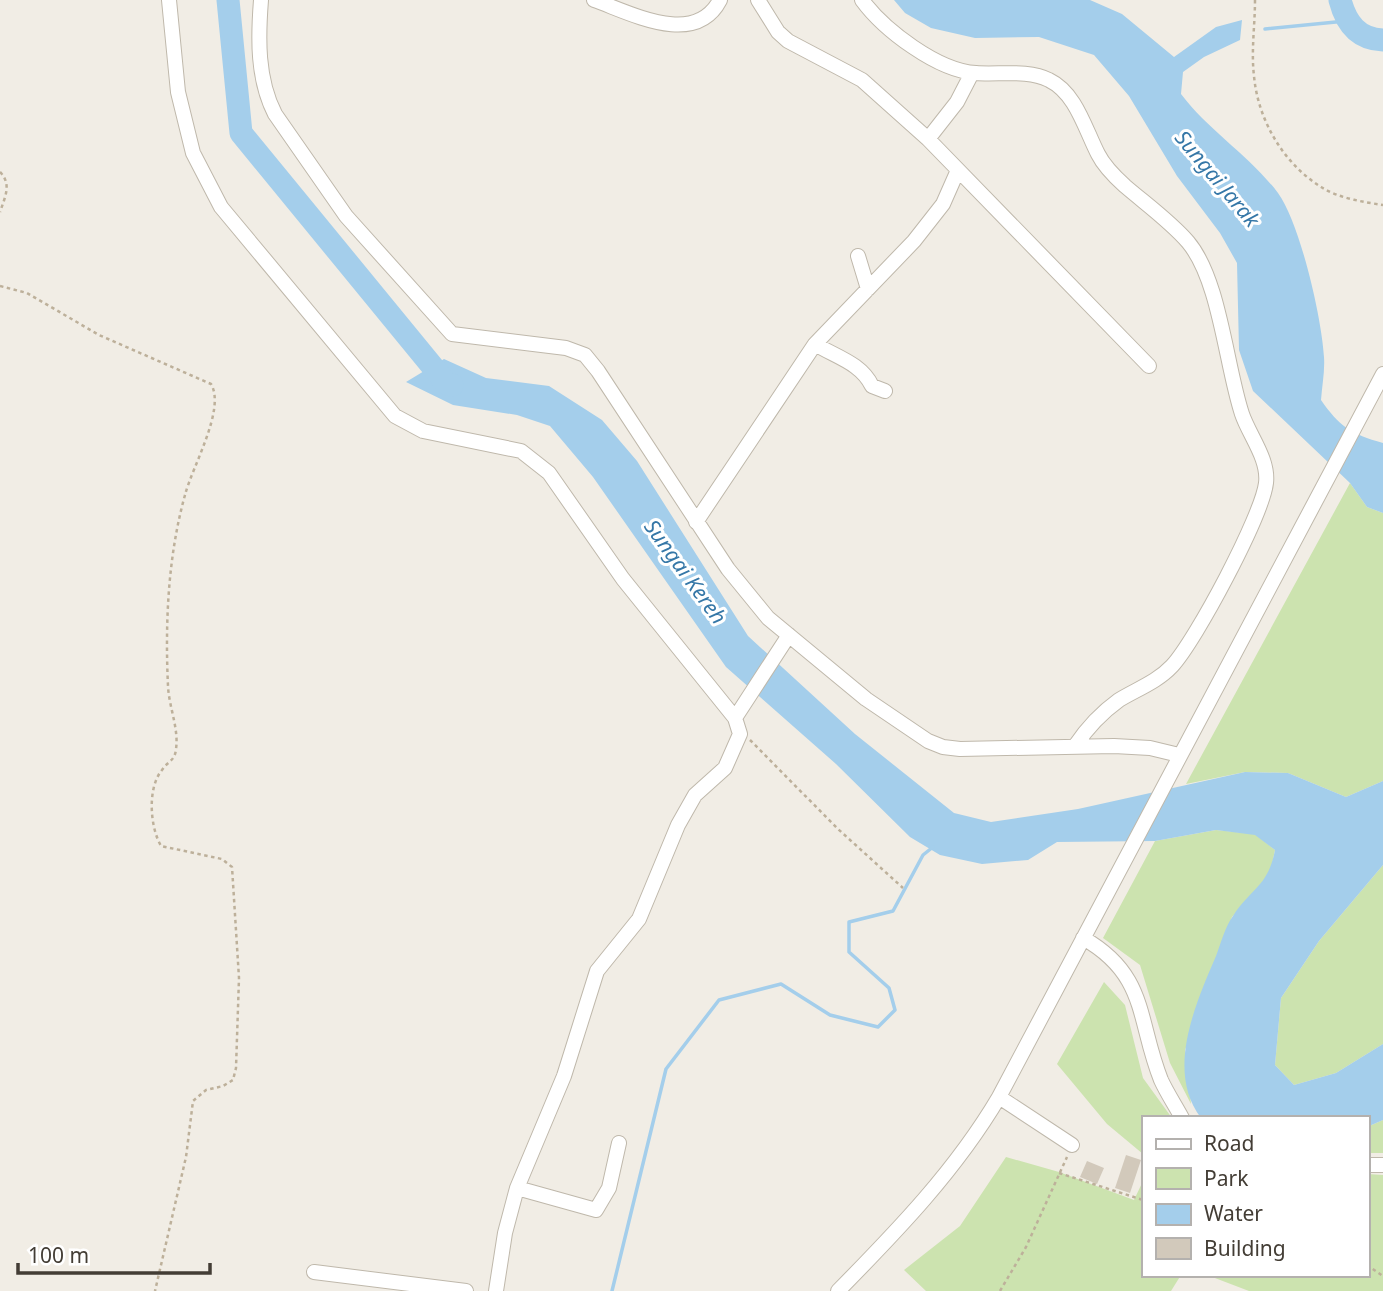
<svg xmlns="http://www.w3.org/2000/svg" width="1383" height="1291" viewBox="0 0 1383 1291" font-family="'Noto Sans',sans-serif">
	<rect width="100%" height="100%" fill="#f1ede5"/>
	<path fill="#cce3af" d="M1350,483L1367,507L1383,513V781L1346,797L1288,773L1245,772L1186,784Z
		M1216,830L1255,834L1275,850L1270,874L1232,917L1185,1050L1191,1104L1170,1063L1140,965L1103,938L1155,841Z
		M1383,865V1044L1336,1073L1294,1085L1275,1065L1281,998L1319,941Z
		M1104,982L1125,1005L1143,1078L1172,1118H1143V1154L1107,1124L1057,1064Z
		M1383,1120V1153H1367V1127Z
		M1006,1157L1059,1172L1134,1200L1143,1181V1275H1181L1171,1291H926L904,1270L960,1226Z
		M1367,1174L1383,1175V1291H1249L1207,1275H1367Z"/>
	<path fill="#a4ceeb" d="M894,0H1090L1122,14L1174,57L1216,27L1242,20L1240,40L1204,57L1183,72L1181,94C1209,131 1250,156 1278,193C1300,223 1322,319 1324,357C1325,371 1322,386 1321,400C1339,426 1351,434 1383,443V513L1367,507L1350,483L1253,391L1239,350L1237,263L1220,233L1177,176L1129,96L1094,55L1039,37L975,38L931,28L905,13Z
		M444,359L486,378L549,386L602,420L637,461L748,636L855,734L954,813L991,822L1078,809L1245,772L1288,773L1346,797L1383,781V865L1319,941L1281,998L1275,1065L1294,1085L1336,1073L1383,1044V1120L1367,1127V1118H1201C1165,1071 1196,1003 1216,956C1221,943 1225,927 1233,916C1251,888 1268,887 1275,850L1255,835L1216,830L1155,841L1057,842L1028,860L982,864L940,855L910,837L836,764L726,667L593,477L550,426L517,415L453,405L406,382Z"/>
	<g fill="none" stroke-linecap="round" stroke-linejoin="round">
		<path stroke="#a4ceeb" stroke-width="3.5" d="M1265,29L1346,21
			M612,1291L666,1069L719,1000L781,984L830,1015L878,1027L895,1010L889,988L849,952V922L893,911L923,855L933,847"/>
		<path stroke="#a4ceeb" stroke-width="23" d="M228,0L241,133L446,383L452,385
			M1340,0C1346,23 1358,39 1383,40"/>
	</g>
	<path fill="#d2c9bb" d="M1126,1155L1141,1160L1130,1193L1115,1188Z
		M1087,1161L1104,1168L1097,1184L1080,1177Z"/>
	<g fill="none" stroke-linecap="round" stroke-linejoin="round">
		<g stroke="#bfb8ab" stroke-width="16">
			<path id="minor" d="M169,0L178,92L193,153L221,207L395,416L423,431L521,451L549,473L623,579L735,718L740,734L725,768L695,795L678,825L639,919L597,971L564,1076L517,1188L505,1233L496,1291
				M261,0C258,38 257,79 275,114L346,216L452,334L566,348L585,355L598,371L728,569L768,618L866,699L928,741L943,747L960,749L1114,746L1150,748L1179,755
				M594,0C631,13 695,48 720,0
				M758,0L778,32L788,41L862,80L928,139L1149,366
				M862,0C884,30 938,71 976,73C998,75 1028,69 1049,80C1076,93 1085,129 1098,154C1104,166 1115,177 1125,186C1146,204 1171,222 1188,242C1220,280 1226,366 1242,414C1249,435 1269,459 1266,483C1262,516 1196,640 1172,666C1157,682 1137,689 1119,700C1101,713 1087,728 1075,746
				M928,139L957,102L972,73
				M858,256L868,289
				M815,344C836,357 861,363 872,386L885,391
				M696,522L815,344L914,241L943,204L958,170
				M735,718L789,635
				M1083,938C1148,975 1137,1020 1161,1080C1167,1093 1175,1105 1182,1118
				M999,1097L1072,1145
				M1367,1165H1383
				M517,1188L596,1210L609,1188L619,1143
				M314,1272L466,1291
				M838,1291C897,1231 956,1170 999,1097L1383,374"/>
		</g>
		<path stroke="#bdb09a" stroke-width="2.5" stroke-dasharray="3.5 3.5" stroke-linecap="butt" d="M1255,0C1255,25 1251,51 1254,76C1258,120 1283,163 1321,187C1338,198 1363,202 1383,205
			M0,172C12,184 5,197 0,212
			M0,286L27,293L99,335L211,384C226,409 192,467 185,495C168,556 165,623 168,686C169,707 179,729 176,749C175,761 168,761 162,770C147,788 150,827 161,846L222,859L232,867L239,978L236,1068L233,1080L223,1086L206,1090L193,1101L186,1157L155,1291
			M750,740L838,829L903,888
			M1059,1173L1143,1200
			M1367,1265L1383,1276
			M1000,1291L1026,1247L1067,1157"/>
		<use href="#minor" stroke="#fff" stroke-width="14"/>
	</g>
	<g text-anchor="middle" stroke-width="6" stroke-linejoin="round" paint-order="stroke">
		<g font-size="21" font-style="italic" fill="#3577a7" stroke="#fff">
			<text transform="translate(1217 179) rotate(50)" y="7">Sungai Jarak</text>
			<text transform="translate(685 572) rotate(54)" y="7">Sungai Kereh</text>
		</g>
	</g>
	<rect x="1142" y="1116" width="228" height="161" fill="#ffffff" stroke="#b4b1ae" stroke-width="2"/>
	<rect x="1156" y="1139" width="35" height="10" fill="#ffffff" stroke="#b4b1ae" stroke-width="2"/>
	<text x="1204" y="1151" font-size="21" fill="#433d35">Road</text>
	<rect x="1156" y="1168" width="35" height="21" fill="#cce3af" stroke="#b4b1ae" stroke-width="2"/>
	<text x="1204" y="1186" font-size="21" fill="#433d35">Park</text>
	<rect x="1156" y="1204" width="35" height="21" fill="#a4ceeb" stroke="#b4b1ae" stroke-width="2"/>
	<text x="1204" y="1221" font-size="21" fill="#433d35">Water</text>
	<rect x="1156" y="1238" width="35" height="21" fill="#d2c9bb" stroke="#b4b1ae" stroke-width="2"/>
	<text x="1204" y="1256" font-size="21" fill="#433d35">Building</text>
	<path d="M18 1263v10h192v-10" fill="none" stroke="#433d35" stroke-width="3.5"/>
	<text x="28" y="1263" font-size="21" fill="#433d35" stroke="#ffffff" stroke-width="5" paint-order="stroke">100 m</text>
</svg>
